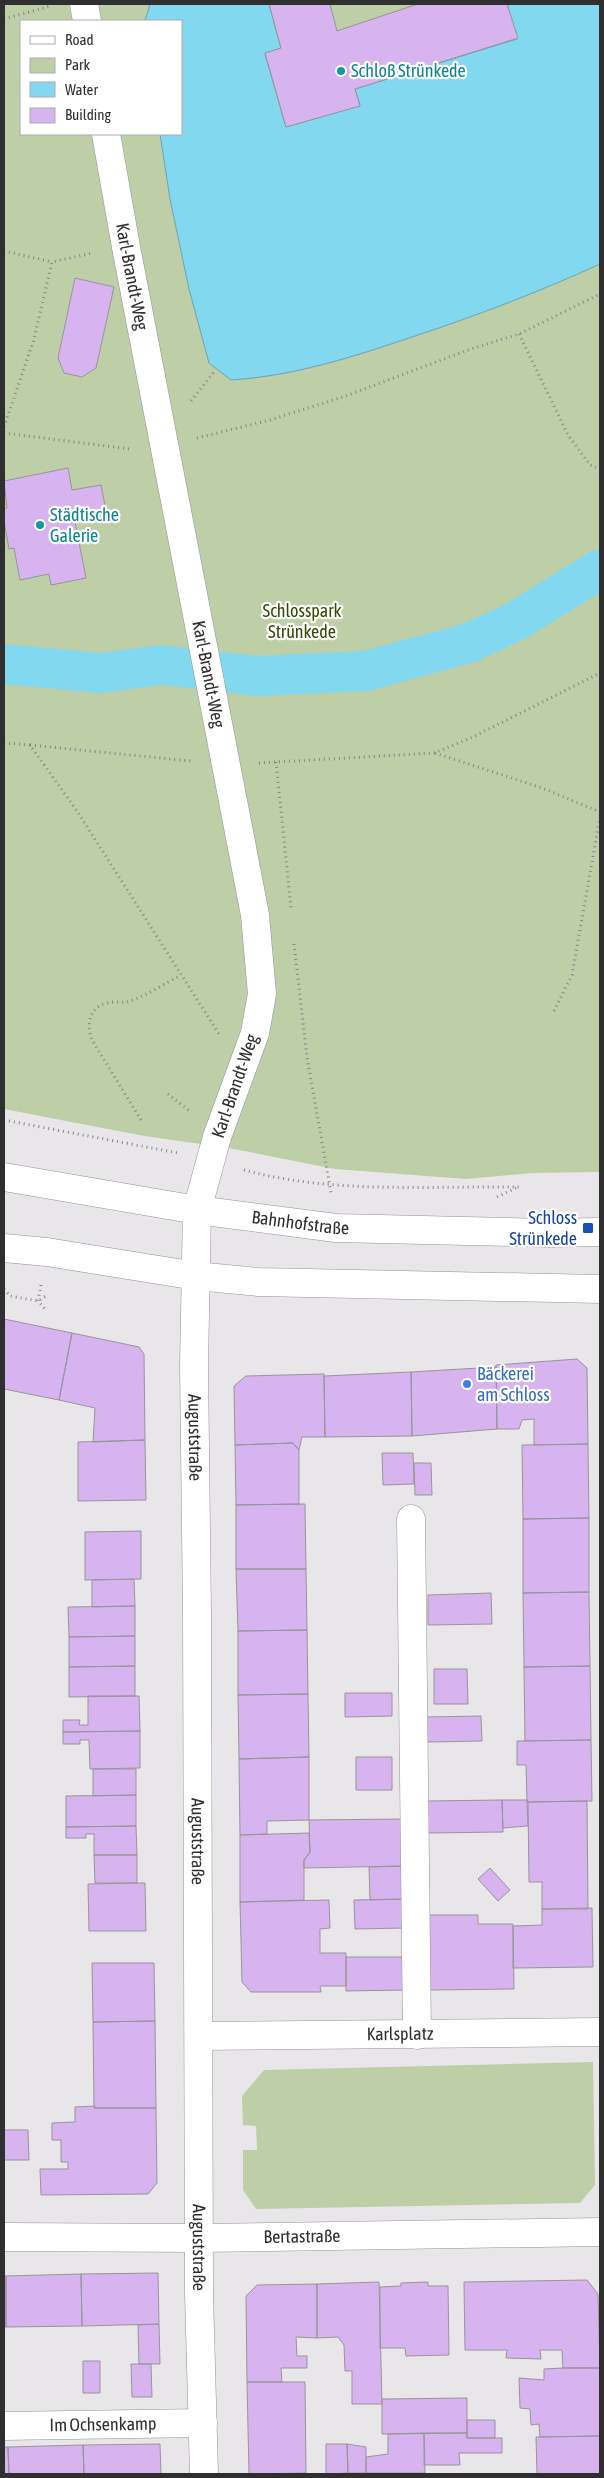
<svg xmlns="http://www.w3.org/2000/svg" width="604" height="2478" viewBox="0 0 604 2478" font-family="'Asap Condensed',sans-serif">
	<rect width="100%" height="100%" fill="#e9e6ea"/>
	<path fill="#becea7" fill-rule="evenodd" d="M4,4H600V1172L532,1173L466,1179L335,1169L229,1148L144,1136L4,1109ZM21,21H181V134H21Z
		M593,2062L595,2185L580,2203L256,2209L243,2190V2150H257L256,2126L243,2125L242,2096L264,2070Z"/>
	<path fill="#82d8ef" stroke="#69a5b6" d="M150,4H269L281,48L265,54L286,127L360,105L355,89L517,39L507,4H600V264C539,292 476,316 412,337C353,357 294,376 231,380L209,363L189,289L170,199L160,134H181V21H145Z"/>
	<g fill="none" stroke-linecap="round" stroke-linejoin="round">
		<path stroke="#82d8ef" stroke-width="40" d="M4,664L101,673L161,665L257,676L366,671L469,643L516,621L600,569"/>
	</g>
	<path fill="#d7b4ef" stroke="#979599" d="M269,4H330L337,31L418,4H507L518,38L355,89L360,106L286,127L265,53L281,48Z
		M75,278L114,287L96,368L82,377L64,373L58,358Z
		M68,468L72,490L101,485L106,511L74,517L86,578L51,585L49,574L20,580L14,548L9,549L4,521V509L7,508L4,481Z
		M4,1319L72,1333L59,1400L4,1389Z
		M72,1333L139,1347L144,1354L145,1440L93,1442L95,1408L59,1400Z
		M577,1359L587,1368L588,1444L534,1445V1419L522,1420L519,1429H497L496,1365Z
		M496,1367L497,1429L412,1436L411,1372Z
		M411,1372L412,1436L325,1437L324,1376Z
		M324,1374L325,1437H302L299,1450L293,1443L235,1445L234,1386L246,1376Z
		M145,1440L146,1500L78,1501V1442Z
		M293,1443L299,1450V1504L236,1505L235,1445Z
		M588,1444L589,1518L523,1519L522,1445Z
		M382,1453H413L414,1484L383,1485Z
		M414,1463H431L432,1495H415Z
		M305,1504L306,1569H236V1505Z
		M589,1518V1592L523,1593V1519Z
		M141,1531V1579L85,1580V1532Z
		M236,1569H306L307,1630L238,1631Z
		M134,1579L135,1606L92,1607V1580Z
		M589,1592L590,1666L524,1667L523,1593Z
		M491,1593L492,1624L428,1625V1595Z
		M135,1606V1636L69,1637L68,1607Z
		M307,1630L308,1694L238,1695V1631Z
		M135,1636V1666L69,1667V1637Z
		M135,1666V1696L69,1697V1667Z
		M590,1666L591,1740L525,1741L524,1667Z
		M434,1669H467L468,1704H434Z
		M345,1693H392V1716L345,1717Z
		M308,1694L309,1757L239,1759L238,1695Z
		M88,1696H139L140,1731L63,1732V1720H80L79,1725H88Z
		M481,1716L482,1741L427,1742L426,1717Z
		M140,1731V1768L90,1769L89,1740H80V1744H63V1732Z
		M591,1740L592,1801L527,1802L526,1765H517V1741Z
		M309,1757V1820L267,1821V1834L240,1835L239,1759Z
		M356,1757H392V1790H356Z
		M93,1769H136V1795L93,1796Z
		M136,1795V1826L66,1827V1796Z
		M502,1800L503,1832L428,1833V1801Z
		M502,1800H527L528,1826L503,1828Z
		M587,1801L588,1909H542V1882H529L528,1802Z
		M403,1819L404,1866L304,1868V1860L310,1852L309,1820Z
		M136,1826L137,1855H94V1834H86V1838H66V1827Z
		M309,1833L310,1852L304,1860V1900L240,1902V1835Z
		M94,1855H137V1883H95Z
		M404,1866L405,1899L370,1900L369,1867Z
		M490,1868L510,1890L498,1901L478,1879Z
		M137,1883H145L146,1931H89L88,1884Z
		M405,1899L406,1928L355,1929L354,1900Z
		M329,1900L330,1928L320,1929V1953H346V1986H320L321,1992H251L242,1982L240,1902Z
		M592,1908L593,1967L513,1968V1926L542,1925V1909Z
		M428,1915H478V1924H513L514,1989L430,1990Z
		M346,1957H406V1990L346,1991Z
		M92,1963H154L155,2021L93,2022Z
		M155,2021L156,2108H94L93,2022Z
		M95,2106L94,2108H156L157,2183L148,2194L41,2195L40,2169H68V2162H61V2140H52V2123L75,2122V2107Z
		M4,2130H28L29,2160H4Z
		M158,2273L159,2324L82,2326L81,2274Z
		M81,2274L82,2326L6,2327V2276Z
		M4,2276H6V2327H4Z
		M587,2280L598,2294L600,2368H563L562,2350H540L541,2359L506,2358L507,2350H465L464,2282Z
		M379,2282L382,2404H352V2371H345L344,2345L338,2337L317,2338V2284Z
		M428,2282V2286H448L449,2355L406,2356L405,2348H380V2287L401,2286V2283Z
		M317,2284V2338L296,2337L297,2356H307V2368H281L282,2382H247L246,2296L257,2285Z
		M159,2324L160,2364H139L138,2325Z
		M83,2361H100V2393H83Z
		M131,2364H151L152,2397H132Z
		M563,2368H600V2436L540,2437L539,2424L531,2425L530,2409L520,2408L519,2378L544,2380V2369Z
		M247,2382H305L306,2473L249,2474Z
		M467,2398V2433L382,2434V2399Z
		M467,2420H495V2438H467Z
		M424,2433L425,2473H366V2457L388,2454V2434Z
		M424,2433H467V2438H502V2453H459L460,2465H424Z
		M600,2436V2474H537L536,2437Z
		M160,2444L161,2474H84L83,2445Z
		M326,2444H347L348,2473L326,2474Z
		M347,2444L366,2447V2473H348Z
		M83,2445L84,2474H9L8,2447Z
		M4,2447H8L9,2474H4Z"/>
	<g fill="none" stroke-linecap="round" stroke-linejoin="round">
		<g stroke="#949296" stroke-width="29">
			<g id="minor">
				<path d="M84,4L87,21"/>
				<path id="s1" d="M106,134L126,247L255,915L262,994L255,1033L217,1137L197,1210L194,1366L197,1612L199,2294L204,2474"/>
				<path id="s2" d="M4,1177L197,1210L336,1228L548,1233L600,1232"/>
				<path d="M4,1248L47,1252L196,1276L258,1282L600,1289"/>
				<path d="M411,1519L417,2035"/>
				<path id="s3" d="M199,2036L600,2032"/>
				<path id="s4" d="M4,2237L200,2238L600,2232"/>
				<path id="s5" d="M4,2426L203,2423"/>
			</g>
		</g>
		<path stroke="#878587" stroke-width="3" stroke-dasharray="1 4" stroke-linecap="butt" d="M4,19L51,6
			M4,251L52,262
			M519,334L568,435L590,465L600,469
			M191,401L214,372
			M4,427L34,339L52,262L93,253
			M4,433L130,449
			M197,438L270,420L343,397L468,350L519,334L600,294
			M4,743L30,745L77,811L219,1034
			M30,745L191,761
			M435,753L542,788L600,812
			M276,762L291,908
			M259,763L434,753L473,737L600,673
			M294,944L307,1057L331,1193
			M554,1011L572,975L600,817
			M168,1094L191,1112
			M4,1120L178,1153
			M141,1120L92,1040C86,1025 89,1007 107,1003C114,1001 121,1003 127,1002C143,998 165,983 180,976
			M244,1170C333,1194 428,1186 519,1187
			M497,1197L516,1188
			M41,1285L38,1301L45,1309
			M4,1289L10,1296L38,1301L46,1296"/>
		<use href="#minor" stroke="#fff" stroke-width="28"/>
	</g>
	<g fill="#0f9aa8" stroke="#fff" stroke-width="2">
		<circle cx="341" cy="71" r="5"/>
		<circle cx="40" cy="525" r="5"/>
	</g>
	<rect fill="#1a4fb4" stroke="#fff" stroke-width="2" x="582" y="1222" width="12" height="12" rx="2.5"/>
	<circle fill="#3f7fe0" stroke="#fff" stroke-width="2" cx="467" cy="1384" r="5"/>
	<g text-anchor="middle" stroke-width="4.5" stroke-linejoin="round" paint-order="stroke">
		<g font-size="18" fill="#0d838f" stroke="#fff" text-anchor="start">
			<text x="351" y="77">Schloß Strünkede</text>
			<text x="50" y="521">Städtische<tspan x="50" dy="21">Galerie</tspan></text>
		</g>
		<g font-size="18" fill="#302f30" stroke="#fff">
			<text dy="6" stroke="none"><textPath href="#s1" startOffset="145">Karl-Brandt-Weg</textPath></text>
			<text dy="6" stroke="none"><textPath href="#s1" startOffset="550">Karl-Brandt-Weg</textPath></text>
			<text transform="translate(235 1086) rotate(-71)" y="6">Karl-Brandt-Weg</text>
			<text dy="6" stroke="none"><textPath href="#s2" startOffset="300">Bahnhofstraße</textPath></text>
			<text dy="6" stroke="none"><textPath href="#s1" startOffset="1328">Auguststraße</textPath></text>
			<text dy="6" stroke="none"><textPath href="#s1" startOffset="1732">Auguststraße</textPath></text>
			<text dy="6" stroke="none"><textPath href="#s3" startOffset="201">Karlsplatz</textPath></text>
			<text dy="6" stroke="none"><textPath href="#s4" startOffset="298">Bertastraße</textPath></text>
			<text dy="6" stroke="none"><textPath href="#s1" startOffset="2138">Auguststraße</textPath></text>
			<text dy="6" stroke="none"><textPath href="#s5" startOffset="99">Im Ochsenkamp</textPath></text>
		</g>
		<g font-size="18" fill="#334800" stroke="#fff">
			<text x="302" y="617">Schlosspark<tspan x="302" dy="21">Strünkede</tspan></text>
		</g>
		<g font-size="18" fill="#164399" stroke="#fff" text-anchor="end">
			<text x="577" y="1224">Schloss<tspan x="577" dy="21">Strünkede</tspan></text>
		</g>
		<g font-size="18" fill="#366cbe" stroke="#fff" text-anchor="start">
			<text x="477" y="1380">Bäckerei<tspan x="477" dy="21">am Schloss</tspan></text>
		</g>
	</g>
	<rect width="604" height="2478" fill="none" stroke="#302f30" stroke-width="10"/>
	<rect x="20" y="20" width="162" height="115" fill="#ffffff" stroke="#acacac"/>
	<rect x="30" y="36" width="25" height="8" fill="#ffffff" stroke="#acacac"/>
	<text x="65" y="45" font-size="15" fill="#302f30">Road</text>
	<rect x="30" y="58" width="25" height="15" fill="#becea7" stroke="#acacac"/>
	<text x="65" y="70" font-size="15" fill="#302f30">Park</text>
	<rect x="30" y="82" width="25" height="15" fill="#82d8ef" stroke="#acacac"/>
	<text x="65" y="95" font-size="15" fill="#302f30">Water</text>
	<rect x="30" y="108" width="25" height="15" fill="#d7b4ef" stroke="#acacac"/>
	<text x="65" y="120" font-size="15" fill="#302f30">Building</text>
</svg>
